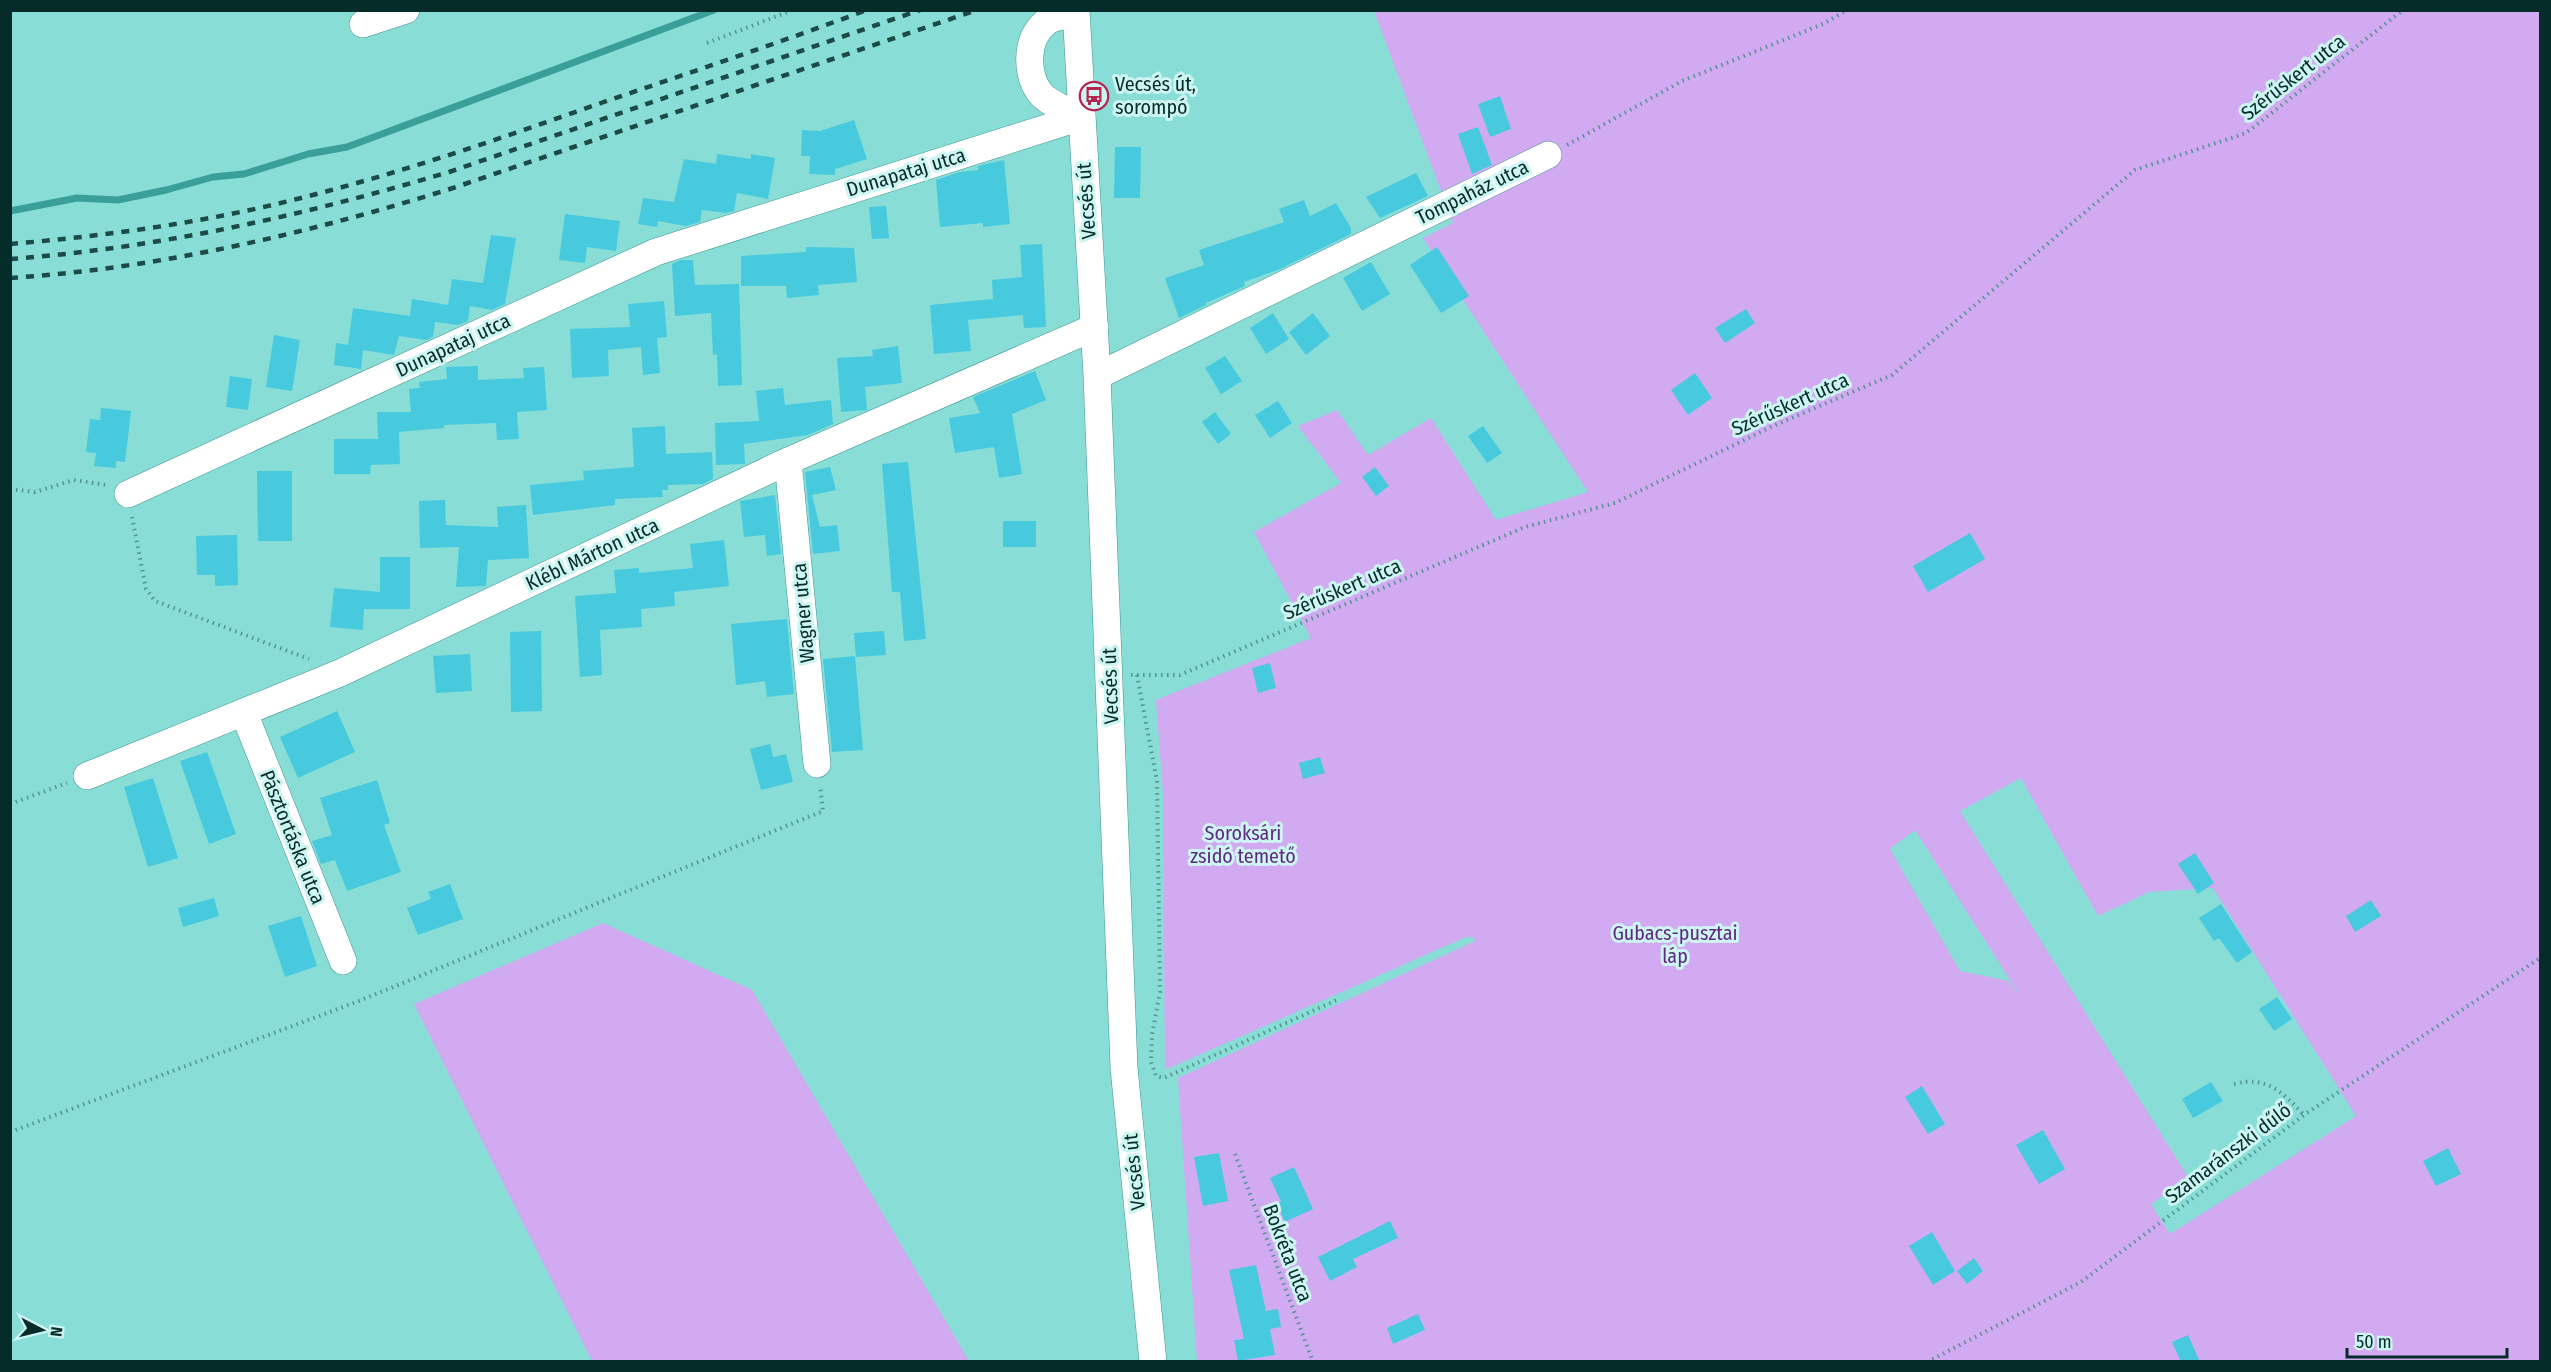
<svg xmlns="http://www.w3.org/2000/svg" width="2551" height="1372" viewBox="0 0 2551 1372" font-family="'Fira Sans Condensed',sans-serif">
	<rect width="100%" height="100%" fill="#88ddd7"/>
	<path fill="#d2aaf2" fill-rule="evenodd" d="M1374,11H2540V1361H1197L1178,1078L1475,941L1473,937H1466L1165,1070L1163,793L1156,700L1311,638L1254,532L1341,483L1298,426L1337,410L1368,455L1431,418L1496,520L1588,492L1423,238L1453,223ZM2021,778L2098,916L2149,892L2213,888L2356,1116L2170,1234L2151,1204L2188,1177L1960,811ZM1915,830L2017,991V992L2009,981L1960,971L1890,849Z
		M603,923L752,990L969,1361H592L414,1004Z"/>
	<g fill="none" stroke-linecap="round" stroke-linejoin="round">
		<path stroke="#3b9f99" stroke-width="7" d="M10,211L77,198L118,200L166,190L213,177L244,174L308,154L347,147L714,10"/>
	</g>
	<path fill="#47cade" d="M1500,96L1511,129L1490,137L1478,104Z
		M854,120L867,159L835,169V175L809,174L810,156H801L802,130L820,131Z
		M1478,127L1492,165L1472,174L1458,134Z
		M1115,147H1141L1140,198H1114Z
		M717,154L751,159V154L775,158L768,199L737,193L734,211L726,213L702,210L700,222L686,226L658,221L657,227L638,224L643,198L674,202L684,159L716,164Z
		M1004,160L1010,224L983,227V223L940,227L936,180L960,172L978,170V166Z
		M1416,173L1428,196L1380,218L1366,197Z
		M1304,200L1310,216L1336,203L1351,228V234L1278,270L1244,282L1245,286L1206,303V305L1179,318L1165,278L1204,265L1199,250L1284,222L1279,209Z
		M886,206L889,238L872,239L869,207Z
		M565,214L620,221L616,251L587,247L585,263L559,260Z
		M491,235L516,238L505,304L492,310L470,306L468,321L458,325L435,322L433,337L426,340L399,336L394,355L363,350L361,369L334,365L336,343L348,345L353,308L410,316L412,299L448,305L452,279L483,283Z
		M1042,244L1046,327L1024,328L1023,315L968,320L971,351L934,354L930,305L993,299L992,280L1022,277L1020,245Z
		M806,247L854,248L857,282L818,285L819,295L787,298L786,286H741V256L806,252Z
		M1437,247L1469,296L1441,313L1410,265Z
		M681,260H693L695,285L739,284L742,385L718,386L717,354L713,355L711,313L675,316L672,264Z
		M1371,262L1390,294L1362,311L1343,278Z
		M664,301L667,337L657,338L660,373L643,375L641,347L608,350L609,376L572,378L570,329L630,327L628,304Z
		M1746,309L1755,323L1725,343L1715,328Z
		M1273,313L1289,339L1266,354L1250,328Z
		M1313,313L1330,336L1306,355L1289,332Z
		M274,335L300,340L292,391L266,387Z
		M898,346L902,383L865,387L867,410L841,412L837,358L873,356L872,350Z
		M1225,356L1242,381L1221,394L1205,368Z
		M478,366V380L524,378L523,368L544,367L547,410L517,412L519,439L497,440L496,423L444,425V428L399,432L400,464L371,465L370,474H334V439H378L377,412H411L409,389L420,388L419,382L447,379L446,367Z
		M1035,371L1046,400L1012,414L1022,474L999,478L994,447L955,453L949,418L980,413L973,397Z
		M1695,373L1712,398L1688,415L1671,390Z
		M230,376L252,379L248,410L226,407Z
		M783,388L785,405L831,400L833,424L808,435L744,444L745,464L716,465L715,423L759,421L756,391Z
		M1278,401L1292,423L1270,438L1255,415Z
		M101,408L131,411L125,462L116,461V468L94,466L96,453L86,452L90,419L100,420Z
		M1215,412L1231,434L1218,444L1202,422Z
		M665,426L666,454L712,452L713,479L703,484L668,485V490H662L663,497L615,499V505L533,515L530,485L584,480L583,471L634,467L632,428Z
		M1483,426L1502,453L1487,463L1468,436Z
		M908,462L926,639L904,641L900,592H892L882,464Z
		M830,467L836,490L812,495L820,527L837,525L840,551L813,554L805,472Z
		M1375,467L1389,486L1376,496L1362,477Z
		M257,471H292V541H258Z
		M775,495L781,554L767,556L765,535L744,537L740,501Z
		M445,500L446,525L498,527L497,507L526,505L529,558L488,560L486,586L456,587L459,547L420,548L419,501Z
		M1003,521H1036V547H1003Z
		M1970,533L1985,559L1928,592L1913,566Z
		M237,535L238,585L215,586V575H197L196,536Z
		M724,540L729,586L674,592L675,606L641,609L642,627L600,630L602,675L580,677L575,596L616,593L614,570L639,568V573L693,568L690,544Z
		M380,557H410V609H364L363,630L330,627L334,588L380,592Z
		M787,619L794,694L767,697L765,681L736,685L731,624Z
		M541,631L542,711L511,712L510,632Z
		M884,631L886,655L856,657L854,633Z
		M470,654L472,691L436,693L433,656Z
		M855,656L863,750L832,752L823,659Z
		M1270,663L1276,688L1258,693L1252,668Z
		M337,711L355,752L298,778L280,737Z
		M770,744L773,757L786,754L793,782L761,790L750,749Z
		M207,752L236,834L209,844L180,761Z
		M1320,757L1325,773L1303,779L1299,763Z
		M153,778L178,858L148,867L124,787Z
		M377,780L390,823L384,825L401,872L347,891L335,860L321,864L312,841L332,835L320,798Z
		M2195,853L2214,883L2198,894L2178,864Z
		M450,884L463,919L418,935L407,908L431,899L428,892Z
		M214,898L219,916L183,927L178,908Z
		M2371,900L2381,916L2355,932L2346,916Z
		M2221,904L2252,952L2237,963L2219,938L2214,941L2199,918Z
		M301,916L317,966L285,977L268,926Z
		M2277,997L2292,1019L2274,1031L2259,1009Z
		M2211,1082L2223,1101L2193,1118L2182,1099Z
		M1922,1086L1945,1124L1928,1134L1905,1097Z
		M2043,1130L2065,1169L2039,1184L2016,1145Z
		M2448,1148L2461,1174L2436,1186L2423,1161Z
		M1219,1153L1228,1201L1203,1206L1194,1157Z
		M1294,1167L1313,1209L1285,1222L1277,1204L1281,1202L1270,1178Z
		M1390,1221L1398,1238L1353,1259L1357,1267L1330,1281L1318,1257Z
		M1932,1232L1955,1271L1933,1285L1909,1246Z
		M1974,1258L1983,1271L1967,1284L1957,1271Z
		M1256,1265L1266,1311L1278,1309L1281,1327L1270,1329L1275,1355L1238,1361L1234,1340L1244,1339L1229,1270Z
		M1418,1314L1425,1330L1393,1344L1387,1328Z
		M2188,1335L2200,1362H2181L2172,1342Z"/>
	<g fill="none" stroke-linecap="round" stroke-linejoin="round">
		<g stroke="#3d948f" stroke-width="28">
			<path id="minor" d="M1076,10L1097,376L1124,1068L1153,1362
				M1076,14C1066,16 1053,16 1045,23C1025,40 1026,74 1040,93C1049,104 1068,110 1081,117
				M363,24L406,10
				M1097,376L1548,155
				M788,461L817,764
				M128,494L656,252L1081,117
				M244,713L343,961
				M87,776L340,673L788,461L1095,327"/>
		</g>
		<path stroke="#539591" stroke-width="4" stroke-dasharray="1.5 4.5" stroke-linecap="butt" d="M707,43L793,10
			M1567,145L1682,81L1823,24L1847,10
			M10,489L35,492L74,480L106,485
			M132,517L146,589L155,601L309,659
			M1131,675H1180L1525,527L1615,503L1773,426L1892,375L2135,170L2246,133L2403,10
			M1137,675L1157,781L1160,992L1152,1035L1151,1062L1156,1076L1164,1078L1337,1000
			M10,804L67,783
			M2234,1084C2267,1075 2283,1093 2304,1115
			M10,1132L359,1001L823,811L820,786
			M1235,1154L1313,1362
			M1927,1362L2081,1282L2304,1115L2540,958"/>
		<use href="#minor" stroke="#fff" stroke-width="27"/>
		<path stroke="#1c4a47" stroke-width="4.5" stroke-dasharray="8 8" stroke-linecap="butt" d="M10,244C105,236 201,223 293,200C398,174 499,139 601,103C689,73 778,43 867,10
			M10,259C160,248 305,215 449,172L920,10
			M10,278C162,268 309,233 453,188L977,10"/>
	</g>
	<defs>
		<g id="bus-ring" transform="scale(1.5)"><circle r="9.5" fill="#cdf5f2" stroke="#b5254f" stroke-width="1.5"/><path d="M-5-6H5V4H4V6H2V4H-2V6H-4V4H-5ZM-3.5-4V0h7V-4ZM-3.5 1.2v1.5H-2V1.2ZM2 1.2v1.5H3.5V1.2Z" fill="#b5254f"/></g>
	</defs>
	<g fill-rule="evenodd">
		<use href="#bus-ring" x="1094" y="96"/>
	</g>
	<g text-anchor="middle" stroke-width="6" stroke-linejoin="round" paint-order="stroke">
		<g font-size="20" fill="#062c2a" stroke="#cdf5f2">
			<text transform="translate(2293 77) rotate(-38)" y="7">Szérűskert utca</text>
			<text transform="translate(906 172) rotate(-17)" y="7">Dunapataj utca</text>
			<text transform="translate(1472 192) rotate(-26)" y="7">Tompaház utca</text>
			<text transform="translate(1086 201) rotate(-94)" y="7">Vecsés út</text>
			<text transform="translate(453 345) rotate(-25)" y="7">Dunapataj utca</text>
			<text transform="translate(1790 404) rotate(-24)" y="7">Szérűskert utca</text>
			<text transform="translate(592 554) rotate(-25)" y="7">Klébl Márton utca</text>
			<text transform="translate(1342 589) rotate(-23)" y="7">Szérűskert utca</text>
			<text transform="translate(803 613) rotate(-95)" y="7">Wagner utca</text>
			<text transform="translate(1110 686) rotate(-92)" y="7">Vecsés út</text>
			<text transform="translate(293 837) rotate(68)" y="7">Pásztortáska utca</text>
			<text transform="translate(2228 1153) rotate(-37)" y="7">Szamaránszki dűlő</text>
			<text transform="translate(1134 1172) rotate(-96)" y="7">Vecsés út</text>
			<text transform="translate(1288 1253) rotate(69)" y="7">Bokréta utca</text>
		</g>
		<g font-size="20" fill="#062c2a" stroke="#cdf5f2" text-anchor="start">
			<text x="1115" y="91">Vecsés út,<tspan x="1115" dy="23">sorompó</tspan></text>
		</g>
		<g font-size="20" fill="#602981" stroke="#cdf5f2">
			<text x="1243" y="840">Soroksári<tspan x="1243" dy="23">zsidó temető</tspan></text>
			<text x="1675" y="940">Gubacs-pusztai<tspan x="1675" dy="23">láp</tspan></text>
		</g>
	</g>
	<rect width="2551" height="1372" fill="none" stroke="#062c2a" stroke-width="24"/>
	<g transform="translate(42 1330) rotate(97)" stroke="#cdf5f2" stroke-width="4.5" paint-order="stroke">
	<path d="M0-4.5L10 22L0 15L-10 22Z" fill="#062c2a"/>
	<text y="-9" font-size="16" font-weight="bold" text-anchor="middle" fill="#062c2a">N</text>
	</g>
	<path d="M2347 1348v9h160v-9" fill="none" stroke="#062c2a" stroke-width="3"/>
	<text x="2356" y="1348" font-size="18" fill="#062c2a" stroke="#cdf5f2" stroke-width="4.5" paint-order="stroke">50 m</text>
</svg>
